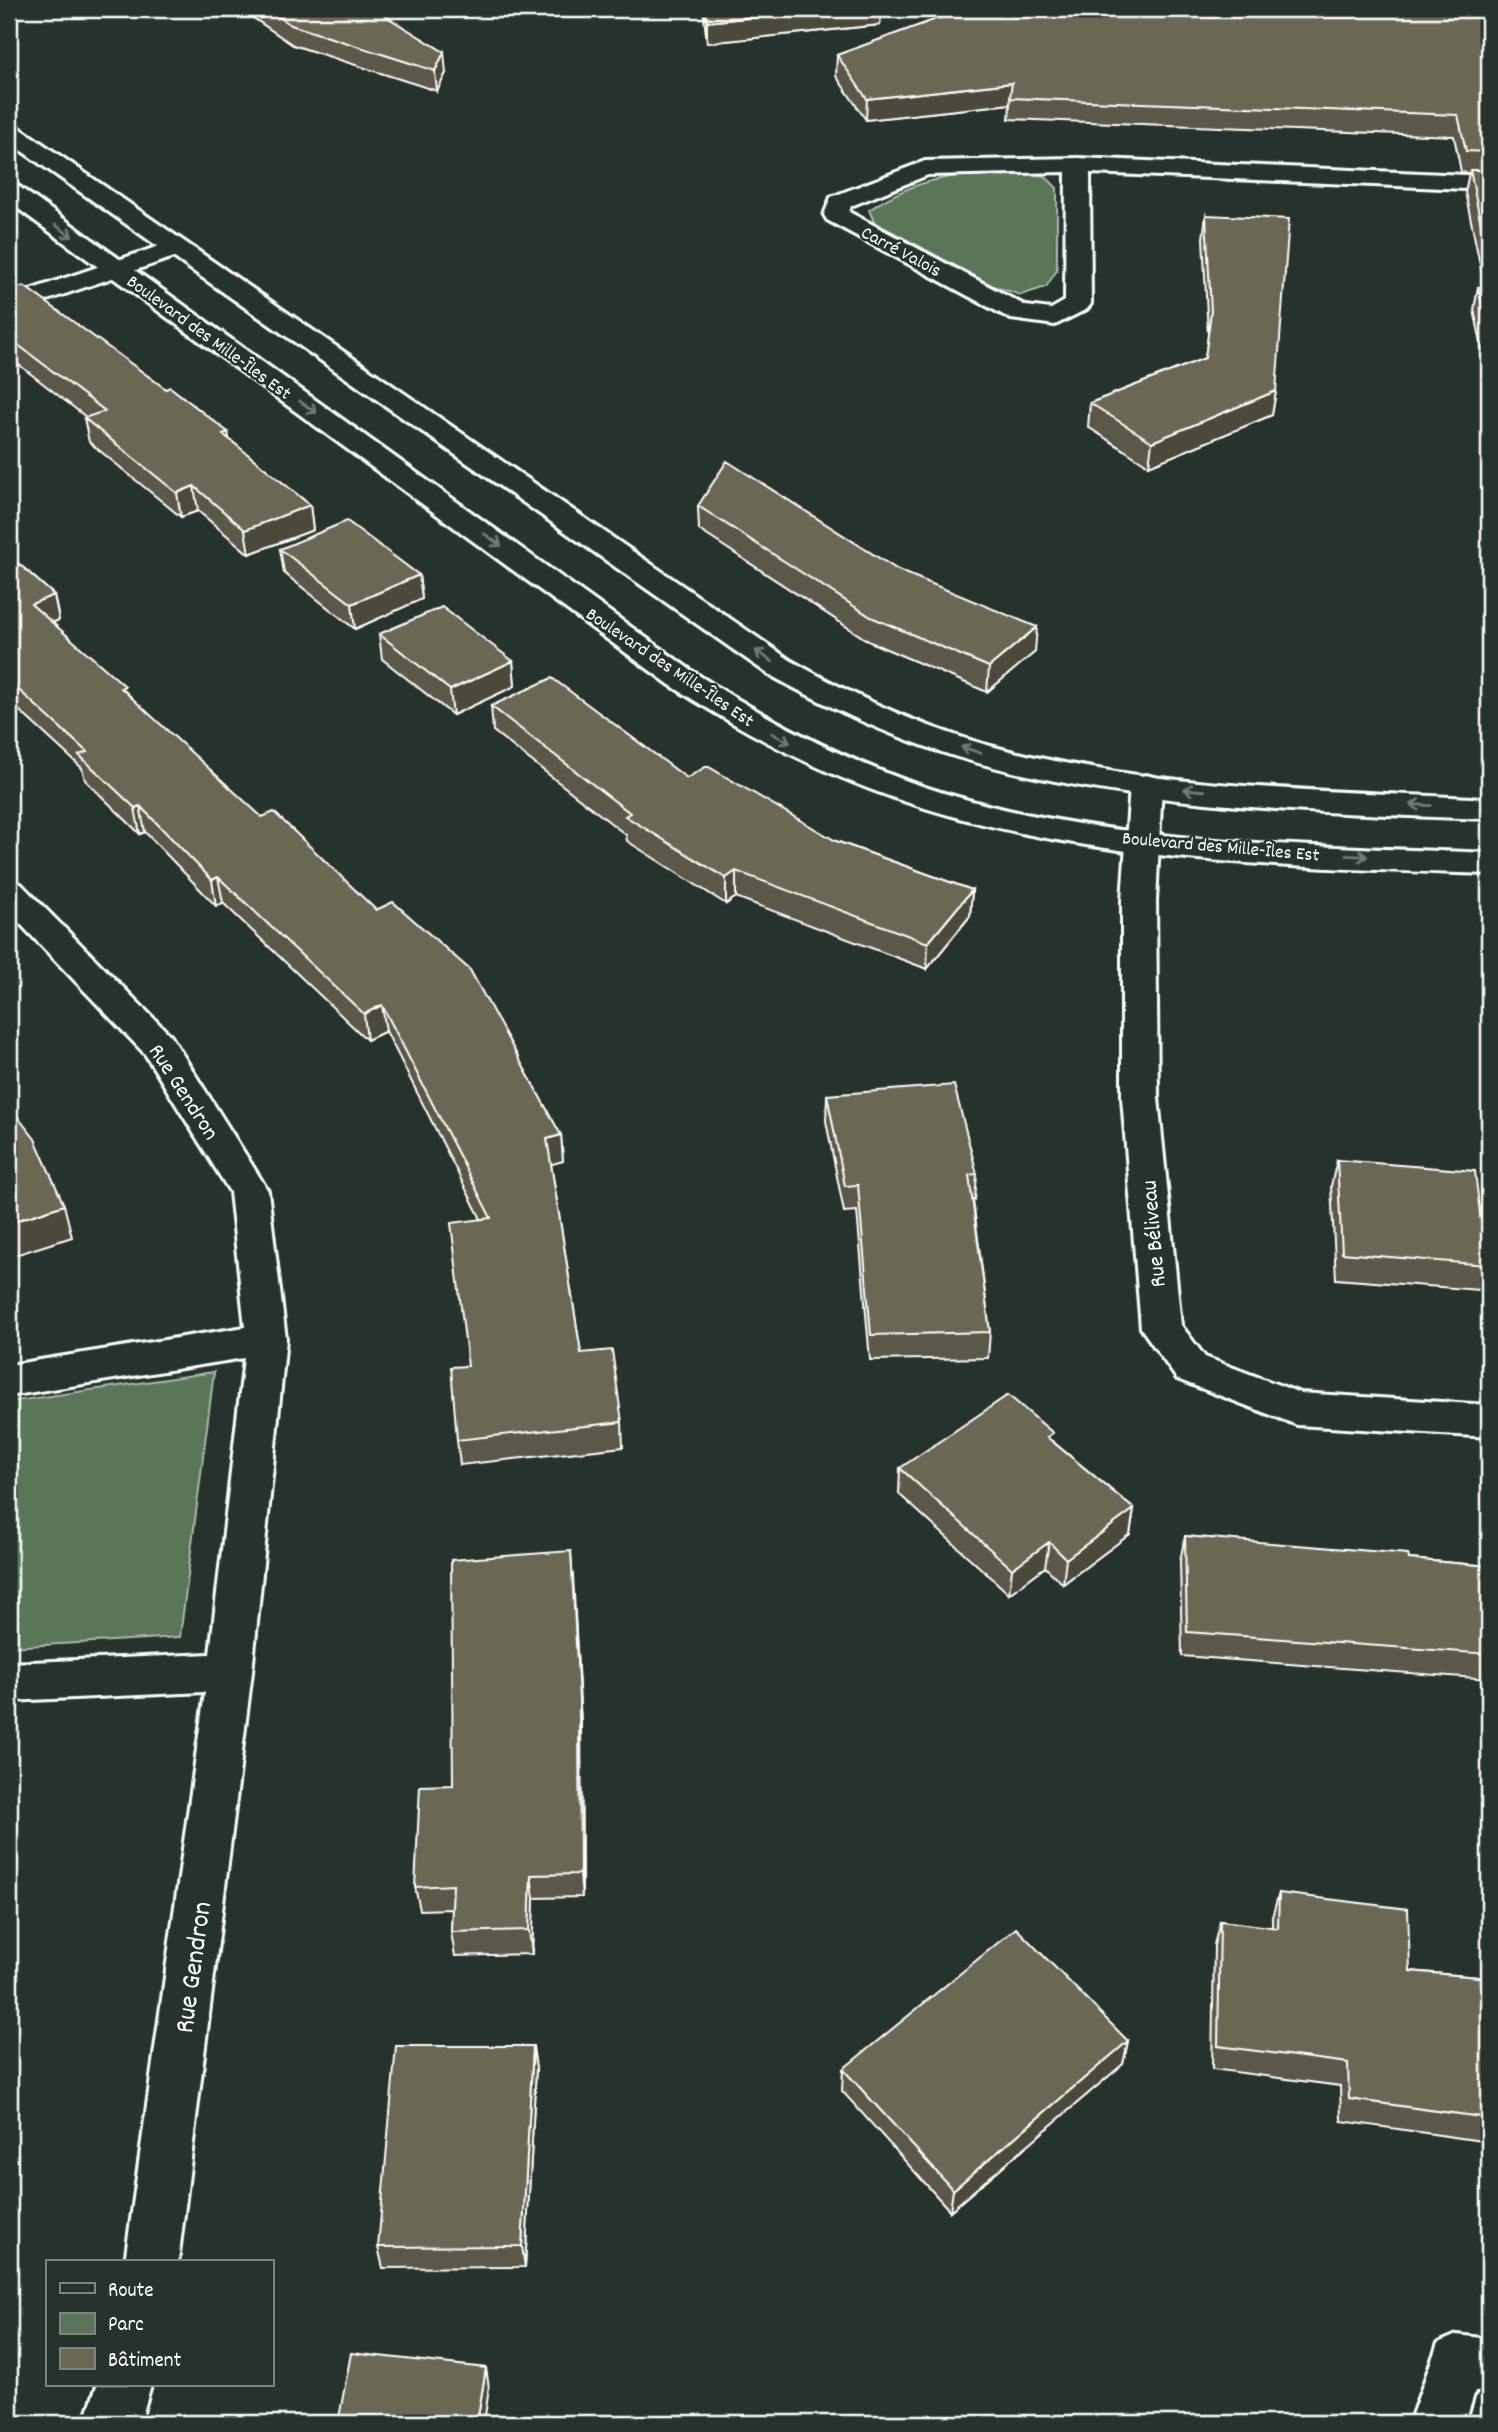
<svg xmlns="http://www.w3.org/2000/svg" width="1498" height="2432" viewBox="0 0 1498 2432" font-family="Dekko,sans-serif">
	<rect width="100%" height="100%" fill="#26332d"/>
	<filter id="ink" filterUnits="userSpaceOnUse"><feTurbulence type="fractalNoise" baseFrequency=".0143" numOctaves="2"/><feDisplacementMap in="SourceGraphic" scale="14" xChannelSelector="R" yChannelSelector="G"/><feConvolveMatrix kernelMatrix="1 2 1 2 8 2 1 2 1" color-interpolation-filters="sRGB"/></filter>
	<g filter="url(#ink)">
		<path fill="#5a7459" stroke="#acbaac" stroke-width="2" d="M1024,172L1045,176L1057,188V270L1046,287L1021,295L993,286L874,222L869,210C921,174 964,174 1024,172Z
			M214,1372L180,1637L9,1647V1402Z"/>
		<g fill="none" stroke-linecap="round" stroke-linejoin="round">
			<g stroke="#fff" stroke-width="6">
				<path id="street" d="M1078,158L1489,176V190L1090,173L1091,304L1087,309L1055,325L1011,319L827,220L824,215L831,197L925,161ZM1066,172L1065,301L1051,309L1026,306L849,212L851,206L928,175Z
					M177,240L186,243L190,248L186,253L9,313V297Z
					M1146,775L1157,778L1162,785L1156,901L1158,1098L1181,1325L1205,1357L1300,1393L1489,1405V1437L1297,1425L1177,1379L1141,1328L1122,1098V901L1130,785L1135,778Z
					M9,881L21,884L171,1036L262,1181L268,1191L286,1339L252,1672L178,2262H125L205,1692L9,1701V1663L210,1654L244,1358L9,1396V1365L245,1327L230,1192L145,1054L9,912Z
					M1457,2335L1489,2339V2393L1475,2391L1465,2423H1409L1438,2343Z
					M97,2385H151L140,2423H84Z"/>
			</g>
			<g stroke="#fff" stroke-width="6">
				<path id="secondary" d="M9,124L17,126L790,660C859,699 932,732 1010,751C1165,790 1330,790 1489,799V819C1313,812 1128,808 957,757C891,737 828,707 768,674L9,142Z
					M9,184L18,186L692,671C774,724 860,769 954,796C1126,846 1311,845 1489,853V874C1292,867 1085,864 897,799C816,771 741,731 670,685L9,202Z"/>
			</g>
			<use href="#street" fill="#26332d" fill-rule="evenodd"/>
			<use href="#secondary" fill="#26332d" fill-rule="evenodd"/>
		</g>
		<path fill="#5c5948" stroke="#fff" stroke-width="2" d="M240,9H374L446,73L437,91L293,45Z
			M703,9H881L880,25L707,43Z
			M949,9H1489V379L1474,310L1478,287L1485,288L1465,192L1469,173L1461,172L1454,136L1009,119L1010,104L866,120L836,76L837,55L951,14Z
			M1206,215L1276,391L1272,415L1149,466L1088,427L1090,403L1205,358L1208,335L1203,238Z
			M9,291L230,440L310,505L313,530L249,554L198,511L181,517L89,442L84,418L86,417L9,357Z
			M698,506L898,570L1035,652L987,692L870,642L699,530Z
			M280,549L419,575L422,599L355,629L284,573Z
			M9,555L54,595L59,620L52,623L127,693L561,1135L563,1161L551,1164L581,1353L622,1422L623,1447L460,1465L457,1440L468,1366L481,1219L386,1031L367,1040L223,903L216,906L145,832L140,834L85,780L82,768L9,701Z
			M379,634L513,661L515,686L453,715L382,659Z
			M491,706L687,778L836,841L972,890L970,916L927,969L736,897L726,904L627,841L626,835L493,731Z
			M827,1095L977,1174L975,1200H973L990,1332L988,1358L870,1360L857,1211L844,1212L826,1121Z
			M1337,1160L1486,1265L1479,1290L1336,1279L1331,1186Z
			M1052,1441L1134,1509L1130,1534L1063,1584L1045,1567L1009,1594L899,1494L900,1468Z
			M1185,1536L1409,1559L1489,1566V1679L1182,1656L1180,1561Z
			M573,1576L581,1724L582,1897L534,1898L532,1954L455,1956L451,1932L452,1909L420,1910L415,1887L453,1785Z
			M1279,1893L1410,1971L1489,1978V2142L1341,2121L1340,2086L1212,2069L1214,1945L1220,1921L1272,1928V1917Z
			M1128,2041L1123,2064L950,2211L842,2091L843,2069Z
			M536,2068L525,2267L383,2268L378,2247Z"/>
		<path fill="#4b493b" stroke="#fff" stroke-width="2" d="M830,9H881L880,25L707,43V22Z
			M444,52L446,73L437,91L435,71Z
			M1012,83L1010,104L866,120L867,99Z
			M1276,391L1272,415L1149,466L1152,442Z
			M228,432L232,456L223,434Z
			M194,486L198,511L181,517L177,493Z
			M310,505L313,530L249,554L245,530Z
			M419,575L422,599L355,629L352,604Z
			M54,595L59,620L37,629L31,604Z
			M1037,627L1035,652L987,692L989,667Z
			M513,661L515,686L453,715L450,690Z
			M140,806L145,832L140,834L135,808Z
			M736,871V897L726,904V878Z
			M218,877L223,903L216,906L212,880Z
			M972,890L970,916L927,969L928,943Z
			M382,1005L386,1031L367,1040L364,1014Z
			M561,1135L563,1161L549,1165L547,1139Z
			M64,1205L72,1237L9,1257V1223Z
			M1134,1509L1130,1534L1063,1584L1066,1559Z
			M1049,1542L1045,1567L1009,1594L1012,1569Z
			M571,1551L581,1724L582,1897L580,1874Z
			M531,1875L534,1898L532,1954L529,1930Z
			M1128,2041L1123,2064L950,2211L953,2190Z
			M533,2046L536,2068L525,2267L522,2246Z
			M486,2368L489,2388L484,2423H477Z"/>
		<path fill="#6b6854" stroke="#fff" stroke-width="2" d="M267,9H374L444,52L435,71L291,25Z
			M705,9H830L707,22Z
			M955,9H1489V152L1466,151L1458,115L1010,98L1012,83L867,99L837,55L956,12Z
			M1470,170H1489V264Z
			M1206,215L1289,219L1276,391L1152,442L1090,403L1205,358L1211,312Z
			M24,286L166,389L170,387L228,432L223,434L310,505L245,530L194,486L177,493L84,418L105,411L9,338V291Z
			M1478,287L1489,288V335Z
			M727,461L898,570L1037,627L989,667L871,617L698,506Z
			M347,521L419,575L352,604L280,549Z
			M9,555L54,595L31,604L125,686L121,688L262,817L274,812L376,910L393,902L470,970L561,1135L547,1139L581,1353L612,1350L622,1422L457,1440L451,1367L468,1366L451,1223L491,1218L382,1005L364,1014L218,877L212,880L140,806L135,808L79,755L87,752L9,681Z
			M442,607L513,661L450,690L379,634Z
			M552,678L687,778L707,766L836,841L972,890L928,943L736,871L726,878L625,816L630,813L491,706Z
			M954,1085L977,1174L969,1175L990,1332L871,1335L858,1185L845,1186L827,1095Z
			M9,1106L35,1139L64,1205L9,1223Z
			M1337,1160L1475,1171L1486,1265L1342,1253Z
			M1008,1395L1053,1433L1047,1437L1134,1509L1066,1559L1049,1542L1012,1569L900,1468Z
			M1185,1536L1408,1554L1409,1559L1489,1566V1654L1187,1632Z
			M571,1551L579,1699L580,1874L531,1875L529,1930L451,1932L453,1885L415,1887L420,1786L453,1785L451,1560Z
			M1279,1893L1408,1909L1410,1971L1489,1978V2118L1349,2099L1348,2063L1218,2046L1220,1921L1278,1928Z
			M1016,1928L1128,2041L953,2190L843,2069Z
			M396,2046H533L522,2246L378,2247Z
			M351,2353L486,2368L477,2423H338Z"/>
		<defs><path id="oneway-shaft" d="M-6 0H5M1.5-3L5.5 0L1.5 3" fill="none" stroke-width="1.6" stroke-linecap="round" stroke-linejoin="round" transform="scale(1.75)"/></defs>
		<g stroke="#727a76">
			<use href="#oneway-shaft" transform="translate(64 231) rotate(36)"/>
			<use href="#oneway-shaft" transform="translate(308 407) rotate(36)"/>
			<use href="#oneway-shaft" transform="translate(493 540) rotate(36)"/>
			<use href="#oneway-shaft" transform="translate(764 656) rotate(-146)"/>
			<use href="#oneway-shaft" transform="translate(781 738) rotate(28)"/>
			<use href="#oneway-shaft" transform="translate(971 750) rotate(-163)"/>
			<use href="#oneway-shaft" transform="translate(1194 790) rotate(-176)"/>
			<use href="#oneway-shaft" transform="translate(1421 805) rotate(-177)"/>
			<use href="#oneway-shaft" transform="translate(1357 856) rotate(3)"/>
		</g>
	</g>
	<g text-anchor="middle" stroke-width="5" stroke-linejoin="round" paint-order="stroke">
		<g font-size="19" fill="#fff" stroke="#26332d">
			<text transform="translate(902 250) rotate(28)" y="7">Carré Valois</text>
			<text transform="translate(210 336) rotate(36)" y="7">Boulevard des Mille-Îles Est</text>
			<text transform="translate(671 666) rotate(34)" y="7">Boulevard des Mille-Îles Est</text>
			<text transform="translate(1221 845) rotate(5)" y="7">Boulevard des Mille-Îles Est</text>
		</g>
		<g font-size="23" fill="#fff" stroke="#26332d">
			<text transform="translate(185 1091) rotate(57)" y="8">Rue Gendron</text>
			<text transform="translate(1152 1234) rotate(-95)" y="8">Rue Béliveau</text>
		</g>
		<g font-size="28" fill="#fff" stroke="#26332d">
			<text transform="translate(191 1967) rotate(-82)" y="10">Rue Gendron</text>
		</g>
	</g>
	<rect width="1498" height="2432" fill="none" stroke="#26332d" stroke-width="35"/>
	<rect x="18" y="18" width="1463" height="2397" fill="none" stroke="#fff" stroke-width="2.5" filter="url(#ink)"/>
	<rect x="46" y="2260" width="228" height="126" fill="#26332d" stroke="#7d8581" stroke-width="2"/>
	<rect x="60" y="2283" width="35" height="10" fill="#26332d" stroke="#7d8581" stroke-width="2"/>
	<text x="108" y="2296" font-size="21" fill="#ffffff">Route</text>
	<rect x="60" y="2313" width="35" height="21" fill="#5a7459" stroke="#7d8581" stroke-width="2"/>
	<text x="108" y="2330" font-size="21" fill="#ffffff">Parc</text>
	<rect x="60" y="2348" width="35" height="21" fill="#6b6854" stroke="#7d8581" stroke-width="2"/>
	<text x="108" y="2366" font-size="21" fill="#ffffff">Bâtiment</text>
</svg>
